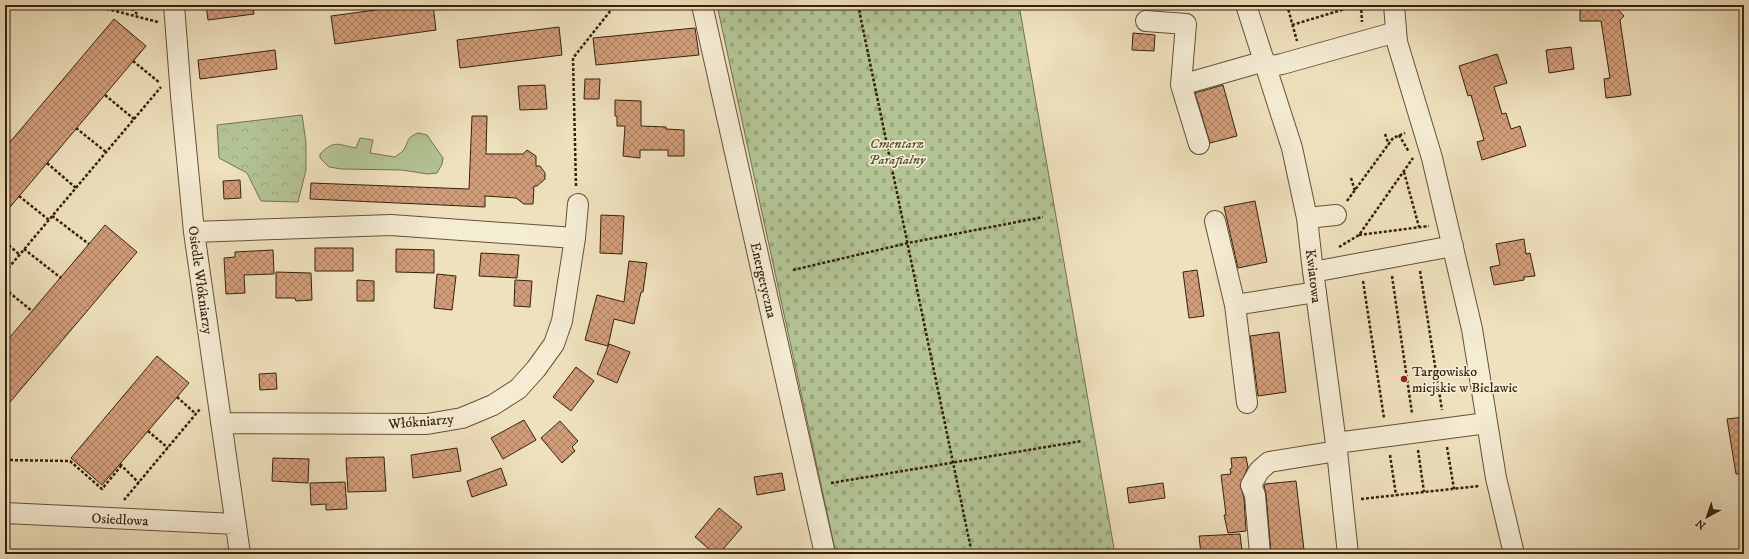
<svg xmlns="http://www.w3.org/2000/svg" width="1749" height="559" viewBox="0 0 1749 559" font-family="'IM FELL DW Pica',serif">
	<defs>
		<pattern id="cemetery-stones" width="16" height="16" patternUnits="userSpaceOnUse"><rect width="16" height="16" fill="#b4c495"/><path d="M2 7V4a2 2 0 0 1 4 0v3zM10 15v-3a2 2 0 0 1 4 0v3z" fill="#9ba87f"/></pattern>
		<pattern id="park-crowns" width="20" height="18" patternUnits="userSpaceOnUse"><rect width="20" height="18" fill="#b4c495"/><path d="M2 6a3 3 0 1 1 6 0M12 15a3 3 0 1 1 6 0" fill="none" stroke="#9ba87f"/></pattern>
		<pattern id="building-cross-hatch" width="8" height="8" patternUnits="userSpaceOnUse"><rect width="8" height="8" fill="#d29d7a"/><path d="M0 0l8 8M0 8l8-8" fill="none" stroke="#ab8062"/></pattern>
	</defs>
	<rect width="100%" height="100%" fill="#efe1bd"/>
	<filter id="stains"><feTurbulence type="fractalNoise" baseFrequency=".005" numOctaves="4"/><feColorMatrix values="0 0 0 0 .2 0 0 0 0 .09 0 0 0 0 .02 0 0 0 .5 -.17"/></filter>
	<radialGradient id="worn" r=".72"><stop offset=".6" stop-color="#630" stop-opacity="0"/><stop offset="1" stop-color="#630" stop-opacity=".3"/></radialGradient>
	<path fill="url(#cemetery-stones)" stroke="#747251" d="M717,5H1019L1115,554H836Z"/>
	<path fill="url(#park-crowns)" stroke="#747251" d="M302,115L306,142V170L298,202L261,201L247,173L219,158L217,125Z"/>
	<path fill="#b4c495" stroke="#747251" d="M418,133L427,135L443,158L442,164L437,173L428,174L402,170L342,169L329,167L320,158V154C335,139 338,145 356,148L360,138L373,140L370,153L395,157C397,155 401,153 403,151C410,141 404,139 418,133Z"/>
	<path fill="url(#building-cross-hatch)" stroke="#35210d" d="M206,5H253L254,14L208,20Z
		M413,5H433L436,30L335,44L331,16Z
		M1580,5H1614L1624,16L1620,20L1631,95L1606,98L1604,79L1610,78L1601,21H1580Z
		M114,19L146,46L5,213V148Z
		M559,27L562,55L460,68L457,40Z
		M695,28L699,55L596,65L593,38Z
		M1133,33L1155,35L1154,51L1132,50Z
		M1571,47L1574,69L1549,73L1546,50Z
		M275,50L277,69L200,79L198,60Z
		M1497,54L1507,83L1494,87L1502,114L1506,113L1511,129L1520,126L1526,146L1482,160L1477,142L1484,140L1471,95L1468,96L1459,66Z
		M585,79H600L599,99H584Z
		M545,85L547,109L520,110L518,86Z
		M1223,85L1237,136L1210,143L1195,93Z
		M615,100L641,101V126L666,127V129L684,130V156H668V150H640V158L623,156L625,126H617V116H615Z
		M472,116H487L486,154H523L527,150L536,156V166H540L545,173V179L537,186H534L533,204H524L516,198L485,196V207L310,199L311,183L469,189Z
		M240,180L241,198L224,199L223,181Z
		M1255,201L1267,262L1238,268L1224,207Z
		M601,215L624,216L622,254L600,253Z
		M105,225L137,252L5,408V343Z
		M1524,239L1526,254L1530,253L1535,276L1524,277V280L1494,285L1490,267L1500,265L1496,244Z
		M315,248H353V271H315Z
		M396,249L434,250V273L396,272Z
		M273,250L274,274L244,275L245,293L226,294L224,258L235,257V252Z
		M481,253L519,255L517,278L479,276Z
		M629,261L647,263L643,292H641L634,324L614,319L608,346L585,340L597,295L624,302Z
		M1197,270L1204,316L1189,318L1183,272Z
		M276,272L311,273L312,300L296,301L295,298H276Z
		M437,274L456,276L452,310L434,308Z
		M357,280L374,281V301H357Z
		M515,280L532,281L530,307L514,306Z
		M1279,332L1286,392L1258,396L1250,336Z
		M609,344L630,352L617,383L597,374Z
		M157,356L189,383L102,485L71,458Z
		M576,367L594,381L571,411L553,397Z
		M276,373L277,389L260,390L259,374Z
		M1744,417V474H1736L1727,419Z
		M524,420L536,440L503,459L491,438Z
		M560,421L578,441L572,447L575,451L562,463L541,438Z
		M457,448L461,471L413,478L411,455Z
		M384,457L386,491L348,492L346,458Z
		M1246,457L1248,467L1240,485L1244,498L1246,531L1228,533L1224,515H1226L1221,475L1231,474L1230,469L1232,468L1231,458Z
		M273,458L309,459L308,483L272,481Z
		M501,468L507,485L472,497L467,481Z
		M782,473L785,490L757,495L754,477Z
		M1296,481L1304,550L1271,553L1266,494L1264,486L1265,484Z
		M345,482L347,509L326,510V504L311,505L310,483Z
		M1163,483L1165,498L1129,503L1127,488Z
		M719,508L742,527L719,554H715L695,537Z
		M1240,534L1242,551L1201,554L1199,536Z"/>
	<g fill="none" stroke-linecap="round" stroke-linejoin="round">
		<g stroke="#645139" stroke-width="22">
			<path id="minor" d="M174,5L181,96L194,232L240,554
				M702,5L825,554
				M1246,5L1292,148L1307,218L1312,263L1337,451L1348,554
				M1394,5L1397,42L1432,158L1472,329L1496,478L1514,554
				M1146,21L1186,24L1181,85
				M1267,67L1282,64L1396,32
				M1199,144L1181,85L1265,61
				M1307,218L1336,215
				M1215,221L1235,305
				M194,232L391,225L575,238
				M1313,272L1453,246
				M1247,403L1235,305L1316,292
				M221,423L427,424L462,418L493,405L518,389L536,369L554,344L562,321L575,238L578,204
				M1336,443L1487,423
				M5,513L236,524
				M1260,554L1255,495L1251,485L1259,471L1269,462L1337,451"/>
		</g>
		<path stroke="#35210d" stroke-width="2.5" stroke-dasharray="3 2" stroke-linecap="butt" d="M92,5L158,22
			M128,5L138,15
			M858,5L972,554
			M1287,5L1297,41
			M1361,5L1362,22
			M1292,25L1358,5
			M133,61L160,83
			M105,95L134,119
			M76,128L106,152
			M1385,134L1389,145
			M1399,135L1409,152
			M47,163L76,188
			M1404,172L1419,227
			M1351,178L1355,191
			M576,186L573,58L615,5
			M19,196L49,220
			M1347,201L1393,138L1405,133
			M52,216L89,244
			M1359,235L1429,226
			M5,242L20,255
			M1339,247L1359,235L1413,158
			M24,249L61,278
			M793,270L908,243L1043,217
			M1420,271L1442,410
			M5,272L161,87
			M1392,276L1412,413
			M1363,281L1384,418
			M5,289L32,311
			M177,397L196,414
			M148,431L168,448
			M1447,447L1454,489
			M1418,450L1424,492
			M1390,455L1396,495
			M5,460L70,461L102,489L121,466
			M120,464L139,483
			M831,483L1082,441
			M1361,499L1479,486
			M124,500L200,409"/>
		<use href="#minor" stroke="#f5ecd4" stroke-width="20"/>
	</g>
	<circle fill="#8f2418" stroke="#f5ecd4" stroke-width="1.5" cx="1404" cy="379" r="4"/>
	<g text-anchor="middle" stroke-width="3.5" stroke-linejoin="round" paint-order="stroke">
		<g font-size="14" font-style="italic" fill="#5b5236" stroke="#f5ecd4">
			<text x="897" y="148">Cmentarz<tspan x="897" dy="16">Parafialny</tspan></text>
		</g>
		<g font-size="14" fill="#35210d" stroke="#f5ecd4">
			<text transform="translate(1314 276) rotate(83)" y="5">Kwiatowa</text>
			<text transform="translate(201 280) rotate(82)" y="5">Osiedle Włókniarzy</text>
			<text transform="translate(764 280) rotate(77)" y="5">Energetyczna</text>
			<text transform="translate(421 421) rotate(-5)" y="5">Włókniarzy</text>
			<text transform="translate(120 519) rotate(3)" y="5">Osiedlowa</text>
		</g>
		<g font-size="14" fill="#35210d" stroke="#f5ecd4" text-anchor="start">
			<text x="1412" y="376">Targowisko<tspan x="1412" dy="16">miejskie w Bielawie</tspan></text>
		</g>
	</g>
	<rect width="1749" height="559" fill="none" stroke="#efe1bd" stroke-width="20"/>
	<rect x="6" y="6" width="1737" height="547" fill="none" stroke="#35210d" stroke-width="2"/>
	<rect x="10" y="10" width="1729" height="539" fill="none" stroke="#35210d"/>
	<g transform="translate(1707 517) rotate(220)" stroke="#f5ecd4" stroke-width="3" paint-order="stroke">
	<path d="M0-3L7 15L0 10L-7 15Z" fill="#35210d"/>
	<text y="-6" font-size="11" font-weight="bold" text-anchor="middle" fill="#35210d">N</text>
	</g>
	<rect width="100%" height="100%" filter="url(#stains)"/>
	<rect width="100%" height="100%" fill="url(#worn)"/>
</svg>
